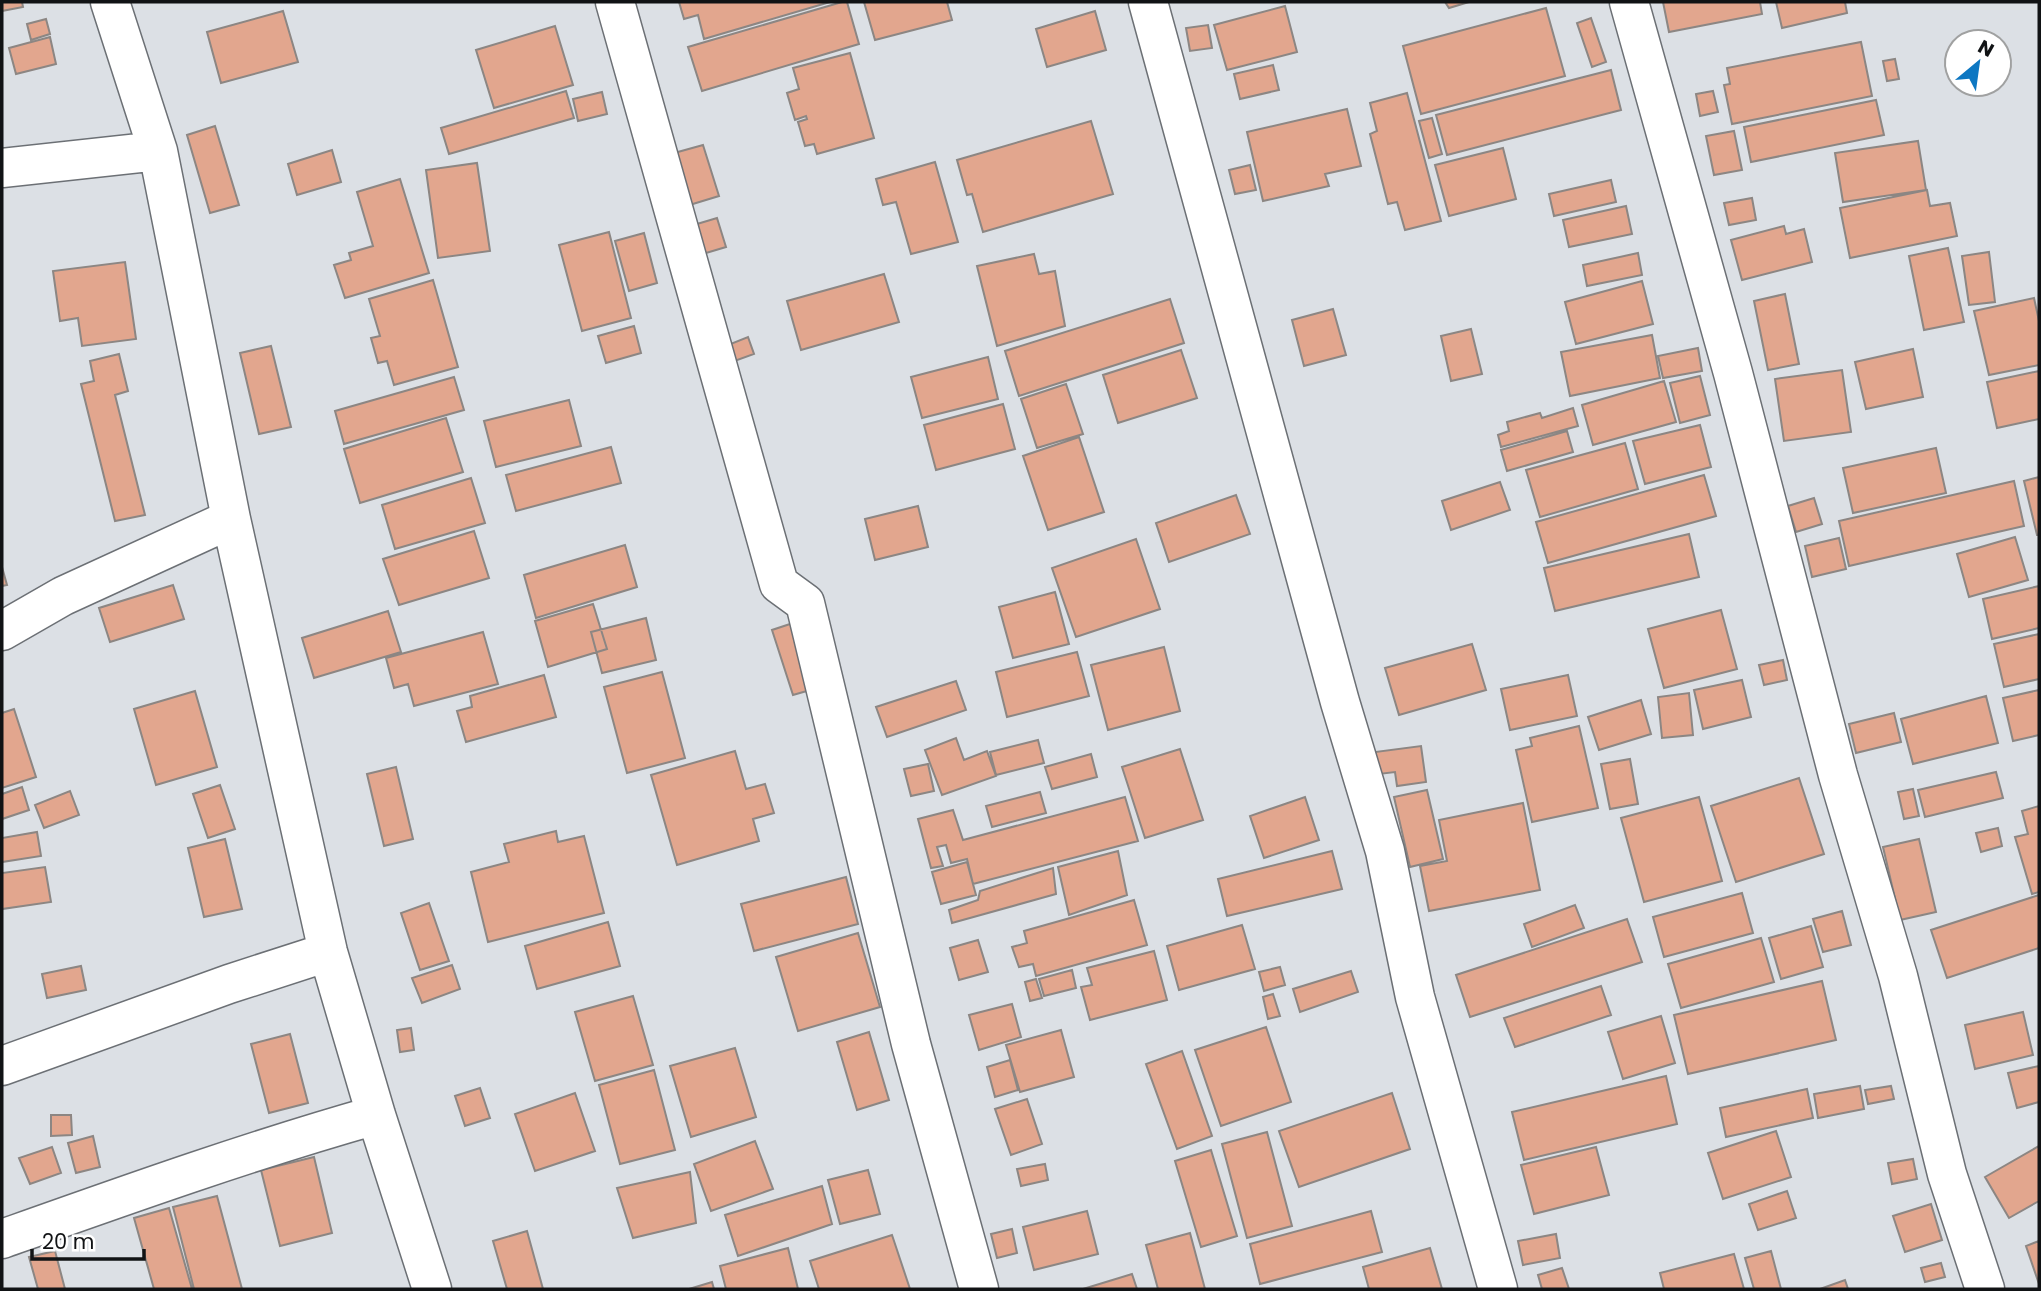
<svg xmlns="http://www.w3.org/2000/svg" width="2041" height="1291" viewBox="0 0 2041 1291" font-family="Poppins,sans-serif">
	<rect width="100%" height="100%" fill="#dce0e5"/>
	<path fill="#e2a68e" stroke="#8c8683" stroke-width="2" d="M2,2H22L23,7L2,11Z
		M679,2H830L704,39L698,15L684,19Z
		M842,2H847L859,44L702,91L688,47Z
		M864,2H947L952,20L875,40Z
		M1445,2H1469L1449,8Z
		M1663,2H1760L1762,14L1669,32Z
		M1776,2H1845L1847,13L1782,28Z
		M1285,6L1297,52L1227,70L1214,25Z
		M1546,8L1565,76L1421,114L1403,46Z
		M283,11L298,62L221,83L207,32Z
		M1095,11L1106,50L1047,67L1036,29Z
		M1591,18L1606,62L1592,67L1577,23Z
		M46,19L50,34L31,40L27,24Z
		M1208,25L1212,48L1190,51L1186,28Z
		M555,26L573,85L494,108L476,50Z
		M50,37L56,64L16,74L9,48Z
		M1861,42L1872,96L1732,124L1724,85L1730,84L1727,68Z
		M850,53L874,138L817,154L814,144L805,146L798,122L807,119L806,116L795,120L787,93L799,89L793,68Z
		M1895,59L1899,79L1887,81L1883,61Z
		M1273,65L1279,90L1240,99L1234,74Z
		M1611,70L1621,110L1447,155L1436,115Z
		M566,91L574,118L449,154L441,128Z
		M1713,91L1718,112L1700,116L1696,94Z
		M602,92L607,114L578,121L573,99Z
		M1407,93L1441,221L1405,230L1397,202L1388,204L1370,134L1377,131L1370,103Z
		M1876,100L1884,135L1751,162L1744,127Z
		M1347,109L1361,166L1325,174L1329,186L1263,201L1247,132Z
		M1432,118L1442,154L1429,158L1419,121Z
		M1091,121L1113,194L983,232L972,194L967,195L957,160Z
		M215,126L239,205L210,213L187,135Z
		M1734,131L1742,170L1714,175L1706,136Z
		M1918,141L1926,190L1843,202L1835,153Z
		M703,145L719,196L683,207L667,155Z
		M1503,148L1516,199L1449,216L1435,165Z
		M332,150L341,182L297,195L288,164Z
		M935,162L958,242L911,254L896,202L883,205L876,179Z
		M477,163L490,251L438,258L426,170Z
		M1250,165L1256,190L1235,194L1229,170Z
		M400,179L429,273L345,298L334,265L351,260L349,253L373,246L357,192Z
		M1611,180L1616,202L1554,216L1549,194Z
		M1927,190L1930,206L1950,203L1957,236L1850,258L1840,208Z
		M1752,198L1756,220L1729,225L1724,203Z
		M1626,206L1632,234L1569,247L1563,220Z
		M717,218L726,247L696,256L687,227Z
		M1784,226L1786,234L1804,229L1812,262L1742,280L1731,240Z
		M609,232L631,318L582,331L559,245Z
		M644,233L657,283L629,291L615,241Z
		M1948,248L1964,322L1924,330L1909,256Z
		M1989,252L1995,302L1969,305L1962,256Z
		M1638,253L1642,275L1587,286L1583,265Z
		M1034,254L1039,274L1055,271L1065,326L997,346L977,266Z
		M125,262L136,339L82,346L78,318L60,321L53,271Z
		M884,274L899,322L801,350L787,301Z
		M433,280L458,367L394,385L387,361L378,363L371,338L380,336L369,299Z
		M1642,281L1653,324L1576,344L1565,302Z
		M1785,294L1799,364L1768,370L1754,301Z
		M2034,298L2039,321V365L1989,375L1974,311Z
		M1170,299L1184,343L1019,396L1005,351Z
		M1333,309L1346,355L1304,366L1292,320Z
		M634,326L641,353L606,363L598,336Z
		M1471,329L1482,374L1451,381L1441,336Z
		M1652,335L1660,378L1570,396L1561,352Z
		M748,337L754,354L729,363L723,347Z
		M271,346L291,427L259,434L240,353Z
		M1698,348L1702,371L1663,378L1658,356Z
		M1913,349L1923,397L1866,409L1855,362Z
		M1181,350L1197,398L1118,423L1103,375Z
		M119,354L128,391L115,395L145,515L115,521L81,384L94,381L90,361Z
		M988,357L998,399L922,418L911,377Z
		M1842,370L1851,432L1784,441L1775,379Z
		M2039,371V419L1997,428L1987,382Z
		M1700,376L1710,415L1680,423L1670,383Z
		M454,377L464,410L344,444L335,411Z
		M1664,381L1676,422L1593,445L1582,405Z
		M1066,384L1083,434L1037,448L1021,399Z
		M569,400L581,446L496,467L484,421Z
		M1003,404L1015,449L936,470L924,425Z
		M1573,408L1578,426L1501,447L1498,435L1509,431L1507,422L1540,413L1542,418Z
		M446,418L463,472L360,503L344,449Z
		M1700,425L1711,467L1645,484L1633,441Z
		M1567,431L1573,452L1507,471L1501,450Z
		M1079,437L1104,512L1048,530L1023,456Z
		M1625,443L1638,489L1540,517L1526,470Z
		M611,447L621,483L516,511L506,475Z
		M1936,448L1946,493L1853,513L1843,468Z
		M1704,475L1716,516L1548,563L1536,522Z
		M2039,477V535H2037L2024,481Z
		M471,478L485,523L395,549L382,505Z
		M2014,481L2024,526L1849,566L1839,521Z
		M1500,482L1510,510L1451,530L1442,501Z
		M1236,495L1250,534L1169,562L1156,523Z
		M1814,498L1822,524L1796,532L1788,506Z
		M918,506L928,547L875,560L865,519Z
		M474,531L489,578L399,605L383,559Z
		M1689,534L1699,577L1555,611L1544,568Z
		M2015,537L2028,580L1969,597L1957,554Z
		M1839,538L1846,569L1812,577L1805,546Z
		M1136,539L1160,609L1076,637L1052,568Z
		M625,545L637,587L536,618L524,575Z
		M2,567L7,585L2,586Z
		M173,585L184,619L110,642L99,608Z
		M2039,586V628L1992,639L1983,599Z
		M1055,592L1069,644L1013,658L999,607Z
		M593,604L607,649L548,667L535,621Z
		M1721,610L1737,669L1664,688L1648,629Z
		M388,611L401,652L314,678L302,638Z
		M646,618L656,660L602,673L591,632Z
		M802,620L824,686L793,695L772,630Z
		M483,632L498,684L414,706L408,684L394,688L386,658Z
		M2039,634V679L2004,687L1994,644Z
		M1472,644L1486,690L1399,715L1385,668Z
		M1164,647L1180,711L1108,730L1091,665Z
		M1077,652L1089,696L1007,717L996,672Z
		M1783,660L1787,680L1764,685L1759,665Z
		M662,672L685,758L627,773L604,687Z
		M544,675L556,717L466,742L457,711L472,707L470,696Z
		M1568,675L1577,716L1510,730L1501,689Z
		M1742,680L1751,717L1703,729L1694,690Z
		M956,681L966,710L887,737L876,707Z
		M2039,690V735L2013,741L2003,698Z
		M195,691L217,767L156,785L134,709Z
		M1689,693L1693,735L1662,738L1658,697Z
		M1986,696L1998,743L1913,764L1901,719Z
		M1641,700L1651,734L1599,750L1588,717Z
		M14,709L36,777L2,788V713Z
		M1894,713L1901,742L1856,753L1849,724Z
		M1579,726L1598,808L1532,822L1516,750L1532,746L1530,738Z
		M956,738L964,760L987,751L996,776L942,795L925,750Z
		M1038,740L1044,763L996,775L990,752Z
		M1421,746L1426,782L1397,786L1395,772L1379,774L1375,752Z
		M1180,749L1203,820L1145,838L1122,767Z
		M735,751L746,789L765,784L774,813L753,819L759,841L677,865L651,775Z
		M1091,754L1097,777L1052,789L1045,767Z
		M1630,759L1638,804L1610,809L1601,764Z
		M928,764L934,791L911,796L904,769Z
		M396,767L413,839L384,846L367,774Z
		M1996,772L2003,798L1925,817L1918,790Z
		M1799,778L1824,854L1736,882L1711,806Z
		M220,785L235,829L208,838L193,794Z
		M22,787L29,810L2,819V794Z
		M1913,789L1919,816L1904,819L1898,792Z
		M1427,790L1443,859L1410,867L1394,797Z
		M70,791L79,815L44,828L35,805Z
		M1040,792L1046,813L992,827L986,806Z
		M1125,797L1138,841L973,884L967,859L951,863L946,845L937,847L943,866L931,868L918,819L953,810L963,840Z
		M1305,797L1319,840L1264,858L1250,816Z
		M1699,797L1722,881L1644,902L1621,818Z
		M1523,803L1540,890L1429,911L1420,866L1447,861L1439,820Z
		M2039,806V892L2032,894L2015,837L2028,834L2022,811Z
		M1998,828L2002,846L1981,852L1976,833Z
		M556,831L558,842L584,836L604,913L488,942L471,872L509,862L504,844Z
		M37,832L41,856L2,862V838Z
		M225,839L242,909L204,917L188,848Z
		M1919,839L1936,912L1900,920L1883,847Z
		M1118,851L1127,895L1069,915L1058,867Z
		M1332,851L1342,889L1227,916L1218,879Z
		M967,862L976,895L941,904L932,872Z
		M45,867L51,902L2,909V873Z
		M1053,868L1056,894L952,923L949,910L978,900L980,891Z
		M846,877L858,924L754,951L741,904Z
		M1742,893L1753,933L1664,957L1653,917Z
		M2039,895V948L1947,978L1931,930Z
		M1134,900L1147,945L1036,976L1033,964L1019,967L1012,947L1027,943L1024,931Z
		M429,903L449,961L420,970L401,913Z
		M1575,905L1584,928L1532,947L1524,924Z
		M1842,911L1851,945L1823,952L1813,919Z
		M1627,919L1642,962L1470,1017L1456,975Z
		M608,922L620,966L537,989L525,946Z
		M1242,925L1255,969L1179,990L1167,946Z
		M1811,926L1823,967L1781,979L1769,938Z
		M858,933L880,1007L798,1031L776,957Z
		M1761,938L1774,982L1681,1008L1668,964Z
		M978,940L988,972L959,980L950,948Z
		M1154,951L1167,1000L1090,1020L1081,987L1092,985L1087,968Z
		M452,965L460,989L422,1003L412,978Z
		M81,966L86,990L47,998L42,974Z
		M1280,967L1285,985L1264,991L1259,972Z
		M1072,970L1076,988L1044,996L1039,979Z
		M1351,971L1358,992L1300,1012L1293,989Z
		M1036,979L1042,998L1030,1001L1025,982Z
		M1822,981L1836,1040L1688,1074L1674,1015Z
		M1601,986L1611,1015L1515,1047L1504,1018Z
		M1273,994L1280,1016L1268,1019L1263,997Z
		M633,996L653,1065L595,1081L575,1012Z
		M1012,1004L1021,1037L979,1050L969,1015Z
		M2023,1012L2033,1055L1975,1069L1965,1025Z
		M1661,1016L1675,1063L1623,1079L1608,1032Z
		M1266,1027L1291,1102L1221,1126L1195,1050Z
		M411,1028L414,1050L400,1052L397,1030Z
		M1061,1030L1074,1077L1020,1092L1006,1045Z
		M869,1032L889,1100L857,1110L837,1042Z
		M290,1034L308,1103L269,1113L251,1044Z
		M735,1048L756,1117L691,1137L670,1066Z
		M1182,1051L1212,1136L1177,1149L1146,1064Z
		M1010,1060L1018,1090L995,1097L987,1067Z
		M2039,1066V1102L2017,1108L2008,1073Z
		M654,1070L675,1150L620,1164L599,1085Z
		M1666,1076L1677,1124L1524,1160L1512,1112Z
		M1860,1086L1864,1109L1818,1118L1814,1094Z
		M1891,1086L1894,1099L1868,1104L1865,1090Z
		M480,1088L490,1118L465,1126L455,1096Z
		M1807,1089L1813,1118L1726,1137L1720,1108Z
		M575,1093L595,1151L535,1171L515,1114Z
		M1392,1093L1410,1149L1299,1187L1279,1131Z
		M1027,1099L1042,1144L1011,1155L995,1109Z
		M51,1115H71L72,1135L51,1136Z
		M1776,1131L1791,1177L1723,1199L1708,1153Z
		M1267,1132L1292,1226L1247,1238L1222,1144Z
		M93,1136L100,1167L76,1173L68,1143Z
		M755,1141L773,1189L711,1211L694,1164Z
		M2039,1146V1201L2009,1218L1985,1177Z
		M52,1147L61,1173L30,1184L19,1158Z
		M1596,1147L1609,1195L1534,1214L1521,1165Z
		M1211,1150L1237,1236L1201,1247L1175,1161Z
		M314,1157L332,1233L280,1246L261,1170Z
		M1913,1159L1917,1179L1892,1184L1888,1163Z
		M1045,1164L1048,1180L1021,1186L1017,1169Z
		M868,1170L880,1214L840,1224L828,1180Z
		M690,1172L696,1223L633,1238L617,1188Z
		M822,1186L832,1224L738,1256L725,1215Z
		M1787,1191L1796,1218L1758,1230L1749,1204Z
		M217,1196L242,1289H194L173,1207Z
		M1931,1204L1942,1240L1905,1252L1893,1216Z
		M169,1208L192,1289H154L134,1218Z
		M1087,1211L1098,1254L1034,1270L1023,1227Z
		M1371,1211L1382,1252L1260,1284L1250,1244Z
		M1012,1229L1017,1253L997,1258L991,1234Z
		M527,1231L543,1289H507L493,1241Z
		M1190,1233L1205,1289H1158L1146,1245Z
		M1556,1234L1560,1258L1523,1265L1518,1241Z
		M892,1235L910,1289H819L810,1261Z
		M2039,1241V1284L2026,1246Z
		M788,1248L798,1289H726L720,1266Z
		M1430,1248L1442,1289H1369L1363,1267Z
		M55,1251L65,1289H38L29,1257Z
		M1771,1251L1781,1289H1754L1745,1258Z
		M1734,1254L1744,1289H1664L1660,1273Z
		M1941,1263L1945,1277L1925,1282L1921,1268Z
		M1562,1268L1569,1289H1542L1538,1275Z
		M1132,1274L1137,1289H1083Z
		M1845,1280L1848,1289H1820Z
		M712,1282L714,1289H689Z"/>
	<g fill="none" stroke-linecap="round" stroke-linejoin="round">
		<g stroke="#6c7075" stroke-width="41">
			<path id="street" d="M110,2L158,151L231,519L328,952L376,1115L432,1289
				M615,2L779,584L805,603L911,1044L979,1289
				M1148,2L1340,702L1385,851L1415,997L1498,1289
				M1629,2L1733,373L1838,775L1898,976L1947,1174L1985,1289
				M2,168L158,151
				M2,631L63,596L231,519
				M2,1066L229,984L328,952
				M2,1239C126,1195 249,1151 376,1115"/>
		</g>
		<use href="#street" stroke="#fff" stroke-width="38"/>
	</g>
	<rect width="2041" height="1291" fill="none" stroke="#111315" stroke-width="7"/>
	<g transform="translate(1978 63) rotate(29)"><circle r="33" fill="#ffffff" stroke="#a0a1a1" stroke-width="2"/>
	<path d="M0-5L12 26L0 18L-12 26Z" fill="#0d77c2"/>
	<text y="-10" font-size="19" font-weight="bold" text-anchor="middle" fill="#111315">N</text>
	</g>
	<path d="M32 1249v10h112v-10" fill="none" stroke="#111315" stroke-width="3.5"/>
	<text x="42" y="1249" font-size="21" fill="#111315" stroke="#ffffff" stroke-width="5" paint-order="stroke">20 m</text>
</svg>
